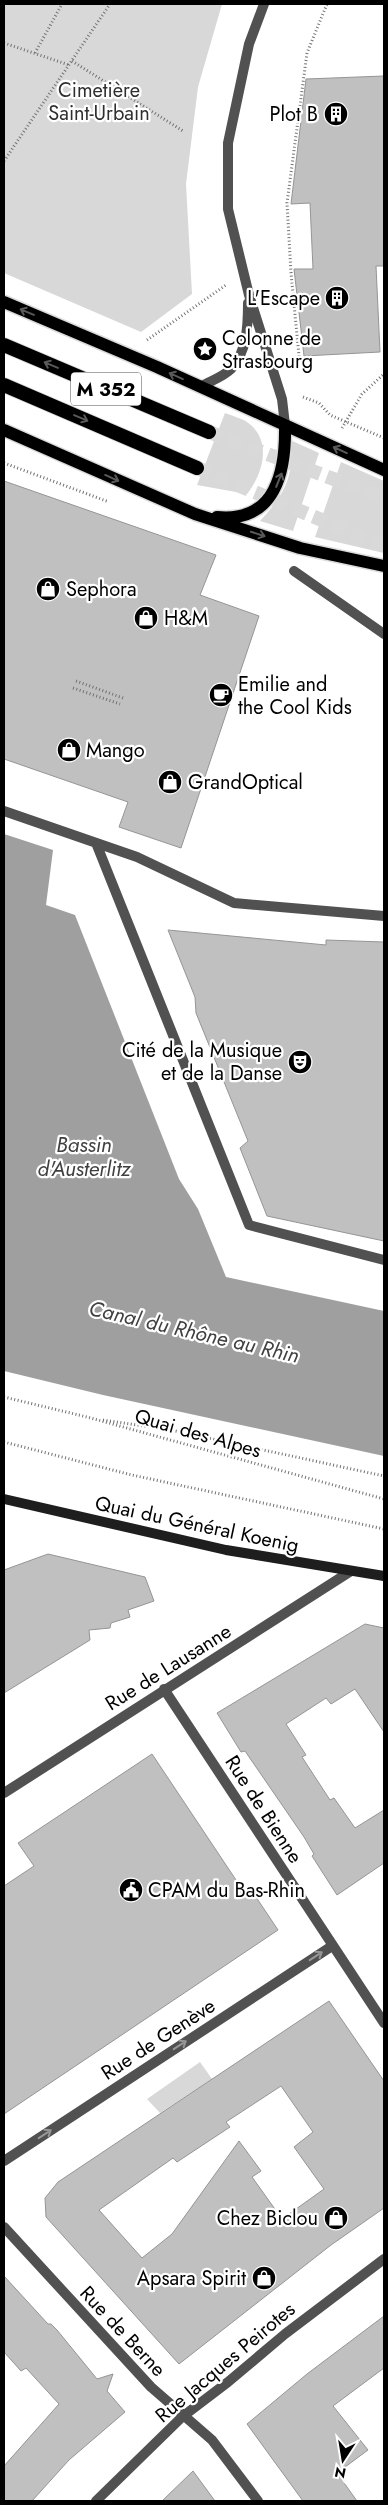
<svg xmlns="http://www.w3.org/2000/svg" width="388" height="2505" viewBox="0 0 388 2505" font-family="Jost,sans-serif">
	<rect width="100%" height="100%" fill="#fff"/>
	<path fill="#d8d8d8" d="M4,4H222L198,87L186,184L192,294L141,332L4,273Z
		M225,413C232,416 241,418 247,422C273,440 263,474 247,494L197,485Z
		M290,440L319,453L293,531L260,521C284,495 295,476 290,440Z
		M341,462L384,481V553L315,537Z
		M200,2062L212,2079L160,2113L147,2099Z"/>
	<path fill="#9f9f9f" d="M4,834L53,850L46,905L75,915L179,1179L198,1209L226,1277L384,1311V1456L103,1395L4,1371Z"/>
	<path fill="#c0c0c0" stroke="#959595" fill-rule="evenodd" d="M384,76V266H376L380,352L304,356L294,269H313L310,203L291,204L306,79Z
		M4,481L216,555L200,595L259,616L181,848L119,827L128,802L4,759Z
		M168,930L326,945V940L384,942V1241L267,1216L240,1148L248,1141L196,1013L195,997Z
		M48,1554L145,1577L154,1601L128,1610L130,1617L111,1623L110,1628L89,1630L90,1640L4,1693V1570Z
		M365,1624L384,1628V1732L355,1689L331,1704L326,1698L286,1724L306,1755L302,1757L330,1800L334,1798L355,1828L384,1810V1863L337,1895L312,1856L314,1854L304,1837L245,1751L241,1752L217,1713Z
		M152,1754L244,1892L250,1888L278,1930L4,2114V1886L34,1866L18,1843Z
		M329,2001L384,2081V2208L331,2245L179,2364L46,2217L45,2198L58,2182ZM281,2086L313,2132L294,2147L324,2189L282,2219L252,2177L261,2171L239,2141L172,2234L142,2258L99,2210L173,2158L177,2162L230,2127L226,2122Z
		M4,2276L48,2324H51L57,2330L97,2379L113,2374L107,2391L125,2412L69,2460L32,2501H4V2466L59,2404L26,2368L21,2371L4,2352Z
		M384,2316V2368L333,2406L368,2450L337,2473L357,2501H303L247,2424L307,2374Z
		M193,2471L215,2501H162Z"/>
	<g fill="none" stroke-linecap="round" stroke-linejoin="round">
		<path stroke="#d9d9d9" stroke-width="14" stroke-dasharray="14 7" stroke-linecap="butt" d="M209,432L384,498
			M197,468L384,546"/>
		<g stroke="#dbdbdb" stroke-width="15">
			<path id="primary" d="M4,302L157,367L384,470
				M4,430L195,514L300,548L384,566
				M217,517C276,523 286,471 285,425"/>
		</g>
		<g stroke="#dbdbdb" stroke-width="16">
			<path id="trunk" d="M4,345L209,432
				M4,385L197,468"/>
		</g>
		<path stroke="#737373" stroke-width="3" stroke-dasharray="1 2.5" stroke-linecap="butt" d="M4,43L69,65
			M35,53L62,4
			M72,61L183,131
			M4,161L110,4
			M147,340L226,285
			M294,366L299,356L291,273L287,203L307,53L327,4
			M303,397L319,403L330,415L384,438
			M342,428L362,394L384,374
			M4,463L109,502
			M76,681L123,698
			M73,688L120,704
			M4,1397L87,1417L384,1499
			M103,1420L171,1430L384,1476
			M4,1442L132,1475L384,1529"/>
		<path stroke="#515151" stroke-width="10" d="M264,4L249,44L228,143V209L249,295L282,399L285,425
			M200,387C210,381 223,377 231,369C247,352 248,326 248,303"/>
		<path stroke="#515151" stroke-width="10" d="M294,571L384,634
			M4,811L137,857L234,903L384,916
			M96,843L249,1225L384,1260"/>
		<path stroke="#515151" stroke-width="10" d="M164,1689L384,2023
			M4,1793L351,1571
			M4,2161L332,1946
			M4,2227L151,2387L212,2440L258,2501
			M96,2501L182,2417L228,2382L285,2334L384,2259"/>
		<path stroke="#1e1e1e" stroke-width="10" d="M4,1499L226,1550L384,1576"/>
		<use href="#primary" stroke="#000" stroke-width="12"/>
		<use href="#trunk" stroke="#000" stroke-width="14"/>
	</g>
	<defs><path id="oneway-shaft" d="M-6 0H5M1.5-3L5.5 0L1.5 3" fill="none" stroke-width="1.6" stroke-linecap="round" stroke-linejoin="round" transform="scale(1.25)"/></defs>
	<g stroke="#595959">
		<use href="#oneway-shaft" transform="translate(27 312) rotate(-157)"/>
		<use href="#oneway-shaft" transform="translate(51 365) rotate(-157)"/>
		<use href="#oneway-shaft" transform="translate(176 376) rotate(-156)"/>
		<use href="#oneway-shaft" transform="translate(81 418) rotate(23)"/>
		<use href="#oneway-shaft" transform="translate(340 450) rotate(-156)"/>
		<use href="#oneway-shaft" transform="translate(112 478) rotate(24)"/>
		<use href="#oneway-shaft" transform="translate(279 480) rotate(-68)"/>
		<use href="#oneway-shaft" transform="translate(258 534) rotate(18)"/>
	</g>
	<g stroke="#979797">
		<use href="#oneway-shaft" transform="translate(316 1956) rotate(-33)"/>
		<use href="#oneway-shaft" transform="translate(180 2045) rotate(-33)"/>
		<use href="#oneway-shaft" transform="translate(45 2134) rotate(-33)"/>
	</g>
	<defs>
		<g id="building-disc" transform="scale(1.25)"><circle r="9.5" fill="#000" stroke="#fff"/><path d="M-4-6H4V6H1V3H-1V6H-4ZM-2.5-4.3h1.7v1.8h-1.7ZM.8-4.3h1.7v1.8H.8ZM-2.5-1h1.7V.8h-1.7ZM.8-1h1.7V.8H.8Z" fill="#fff"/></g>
		<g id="sight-disc" transform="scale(1.25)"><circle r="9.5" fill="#000" stroke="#fff"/><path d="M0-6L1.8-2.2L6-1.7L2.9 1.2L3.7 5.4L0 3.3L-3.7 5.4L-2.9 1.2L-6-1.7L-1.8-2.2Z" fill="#fff"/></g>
		<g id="shop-disc" transform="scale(1.25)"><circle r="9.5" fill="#000" stroke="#fff"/><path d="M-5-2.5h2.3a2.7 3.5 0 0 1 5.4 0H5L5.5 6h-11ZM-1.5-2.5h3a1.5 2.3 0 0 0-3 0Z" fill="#fff"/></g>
		<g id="cafe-disc" transform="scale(1.25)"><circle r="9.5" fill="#000" stroke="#fff"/><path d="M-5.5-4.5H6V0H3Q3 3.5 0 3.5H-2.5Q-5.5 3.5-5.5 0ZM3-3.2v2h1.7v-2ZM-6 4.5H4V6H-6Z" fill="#fff"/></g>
		<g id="theatre-disc" transform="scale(1.25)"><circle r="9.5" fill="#000" stroke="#fff"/><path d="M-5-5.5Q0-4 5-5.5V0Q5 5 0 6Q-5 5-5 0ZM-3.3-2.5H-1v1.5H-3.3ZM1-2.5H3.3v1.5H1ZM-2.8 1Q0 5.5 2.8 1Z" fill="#fff"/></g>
		<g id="civic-disc" transform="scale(1.25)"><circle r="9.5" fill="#000" stroke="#fff"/><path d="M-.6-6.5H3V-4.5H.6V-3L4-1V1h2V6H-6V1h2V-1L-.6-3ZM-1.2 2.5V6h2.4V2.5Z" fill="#fff"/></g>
	</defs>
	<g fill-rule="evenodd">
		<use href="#building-disc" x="336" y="114"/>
		<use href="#building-disc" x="337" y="298"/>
		<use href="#sight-disc" x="205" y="349"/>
		<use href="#shop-disc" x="48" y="589"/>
		<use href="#shop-disc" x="146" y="618"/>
		<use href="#cafe-disc" x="221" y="695"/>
		<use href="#shop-disc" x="69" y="750"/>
		<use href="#shop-disc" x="170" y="782"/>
		<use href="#theatre-disc" x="300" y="1062"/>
		<use href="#civic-disc" x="131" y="1890"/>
		<use href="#shop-disc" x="336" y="2218"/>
		<use href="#shop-disc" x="264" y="2278"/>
	</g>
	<g text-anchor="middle" stroke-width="4.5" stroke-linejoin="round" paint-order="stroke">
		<rect fill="#fff" stroke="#4c4c4c" stroke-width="1" x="71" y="372.5" width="70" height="33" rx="4"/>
		<g font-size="19" font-weight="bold" fill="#000">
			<text x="106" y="396">M 352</text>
		</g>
		<g font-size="20" fill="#2f2f2f" stroke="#fff">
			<text x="99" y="97">Cimetière<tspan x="99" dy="23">Saint-Urbain</tspan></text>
		</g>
		<g font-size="20" fill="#000" stroke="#fff" text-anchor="start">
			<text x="318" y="121" text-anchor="end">Plot B</text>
			<text x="320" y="305" text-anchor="end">L'Escape</text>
			<text x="222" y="345">Colonne de<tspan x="222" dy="23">Strasbourg</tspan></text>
			<text x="66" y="596">Sephora</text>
			<text x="164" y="625">H&amp;M</text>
			<text x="238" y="691">Emilie and<tspan x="238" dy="23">the Cool Kids</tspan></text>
			<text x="86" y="757">Mango</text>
			<text x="188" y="789">GrandOptical</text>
			<text x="282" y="1057" text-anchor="end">Cité de la Musique<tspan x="282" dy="23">et de la Danse</tspan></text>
			<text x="148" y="1897">CPAM du Bas-Rhin</text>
			<text x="318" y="2225" text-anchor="end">Chez Biclou</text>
			<text x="246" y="2285" text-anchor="end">Apsara Spirit</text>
		</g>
		<g font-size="20" fill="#000" stroke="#fff">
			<text transform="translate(198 1433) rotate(16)" y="7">Quai des Alpes</text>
			<text transform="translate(197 1524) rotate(12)" y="7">Quai du Général Koenig</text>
			<text transform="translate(168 1667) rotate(-32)" y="7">Rue de Lausanne</text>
			<text transform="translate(264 1809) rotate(57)" y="7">Rue de Bienne</text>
			<text transform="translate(158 2039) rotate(-33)" y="7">Rue de Genève</text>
			<text transform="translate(123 2331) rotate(47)" y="7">Rue de Berne</text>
			<text transform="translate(225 2362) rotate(-40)" y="7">Rue Jacques Peirotes</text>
		</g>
		<g font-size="21" font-style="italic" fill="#404040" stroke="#fff">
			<text x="84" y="1152">Bassin<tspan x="84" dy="24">d'Austerlitz</tspan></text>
			<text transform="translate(194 1332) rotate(13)" y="7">Canal du Rhône au Rhin</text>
		</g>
	</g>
	<rect width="388" height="2505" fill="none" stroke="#000000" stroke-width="10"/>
	<g transform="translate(343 2460) rotate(192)" stroke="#ffffff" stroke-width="4" paint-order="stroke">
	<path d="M0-4L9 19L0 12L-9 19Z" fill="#000000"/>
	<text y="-8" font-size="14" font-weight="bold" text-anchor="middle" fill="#000000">N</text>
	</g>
</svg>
